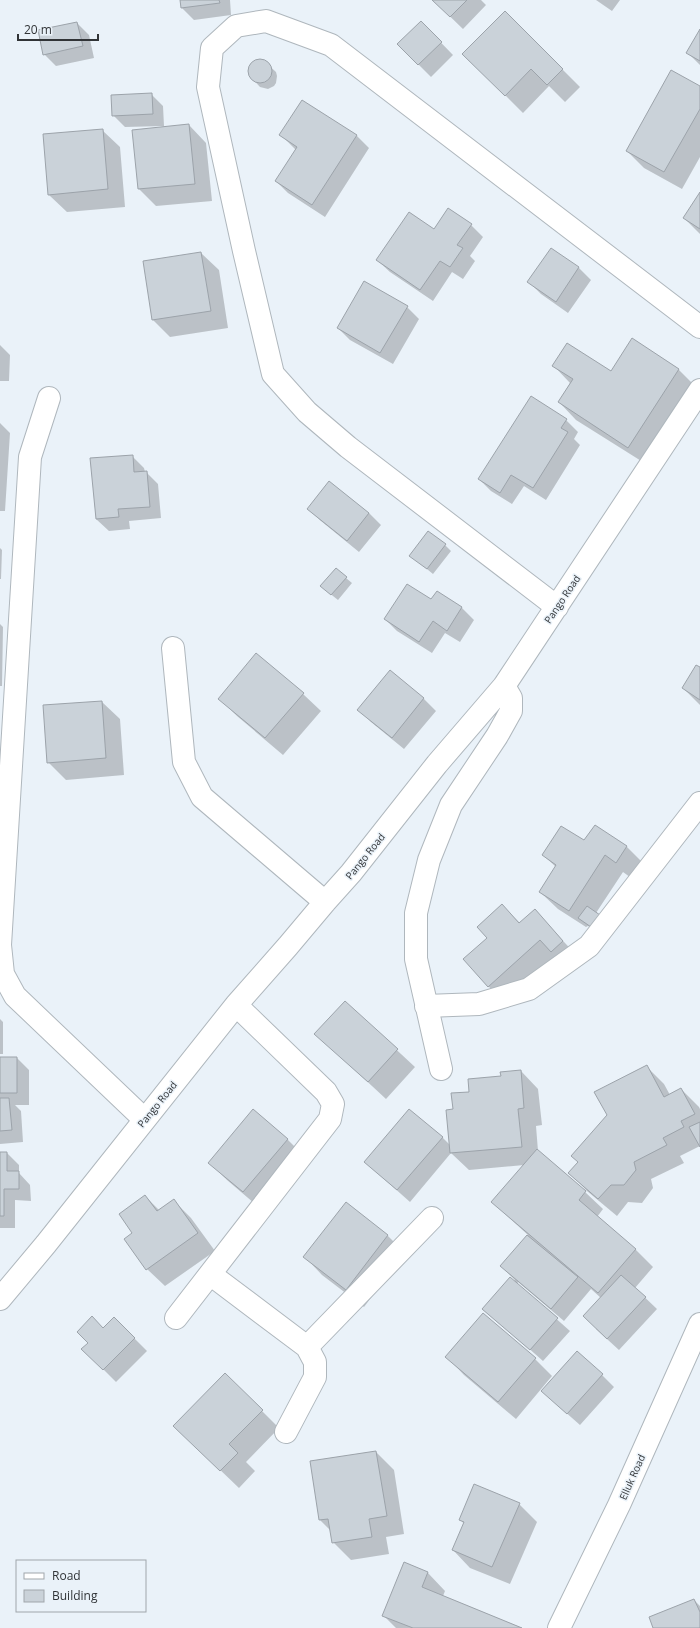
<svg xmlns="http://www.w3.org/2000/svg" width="700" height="1628" viewBox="0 0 700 1628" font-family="'Open Sans',sans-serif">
	<rect width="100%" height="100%" fill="#eaf2f9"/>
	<path fill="#0003" d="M181,0H230L231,15L194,20L182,8Z
		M433,0H481L486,5L463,29Z
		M596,0H620L612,11Z
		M505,12L580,87L565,102L549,86L523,113L464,54Z
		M421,22L453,55L431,77L398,44Z
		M77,23L89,35L94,58L56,66L44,54Z
		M700,31V65L688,53Z
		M257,61H264L276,72L277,76L276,83L274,86L268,89L260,87L249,75L250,67Z
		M700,87V157L682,189L644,168L627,151Z
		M151,94L163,106L164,126L125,127L113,115Z
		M302,102L357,136L369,148L325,217L288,193L276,181L296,150L281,135Z
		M189,125L206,143L212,201L156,206L139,189Z
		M102,130L120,147L125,207L67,212L49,195Z
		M700,193V234L684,218Z
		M471,225L483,237L470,256L475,261L463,279L452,272L433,301L390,272L377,260L434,230Z
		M551,249L579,268L591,280L568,313L541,294L529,282Z
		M201,253L219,270L228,328L170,337L153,320Z
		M407,307L419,319L393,364L350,340L338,328Z
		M632,340L679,370L696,387L646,464L576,420L559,402L570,383L553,365L611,372Z
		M0,345L10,355L9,381H0Z
		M566,420L578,432L574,439L580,445L546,500L524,486L512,504L491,491L479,479Z
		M0,423L10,433L5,511H0Z
		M132,456L144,468L145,472H146L158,484L161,518L129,521L130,529L109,531L96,519L91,459Z
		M308,509L369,513L381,525L359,552L321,521Z
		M445,545L451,551L433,574L411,556Z
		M0,548L2,550L1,579H0Z
		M346,578L352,583L338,600L328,592Z
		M437,593L462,608L474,620L460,642L445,633L432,653L397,631L385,619L432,601Z
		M0,624L3,627L2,686H0Z
		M700,669V705L683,688Z
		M390,671L424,699L436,711L404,749L371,722L359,709Z
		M303,694L321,711L283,755L237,716L219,698Z
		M102,702L120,719L124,775L66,780L48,762Z
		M595,826L627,847L644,864L634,880L623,872L596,913L597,932L588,926L586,927L558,909L540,892L556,867L543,855L585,842Z
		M502,906L520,923L535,911L580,959L506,1003L488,986L489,938Z
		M345,1002L415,1067L386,1099L316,1034Z
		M0,1019L3,1022V1054H0Z
		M0,1058H17L29,1070V1105H15L21,1111L23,1142L0,1144Z
		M646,1066L664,1084L670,1095L681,1089L699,1107L700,1109V1146L680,1156L684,1163L651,1179L653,1188L642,1203L628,1202L617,1216L587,1191L570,1173L579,1162L608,1115Z
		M521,1071L538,1089L542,1125L536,1126L538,1151L585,1192L603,1209L597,1217L635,1249L653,1267L635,1288L657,1309L619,1350L596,1329L601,1298L591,1289L564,1321L518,1282L517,1284L570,1331L543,1361L483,1308L515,1280L501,1266L528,1235L492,1202L524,1165L469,1170L451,1153L410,1202L365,1162L442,1137L451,1146L454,1110L470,1093L502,1077Z
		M287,1139L305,1157L261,1209L227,1180L209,1162Z
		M0,1153H7L19,1165V1173L30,1185L31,1201L15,1200V1228H0Z
		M145,1196L160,1211L174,1201L191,1218L215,1251L165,1286L147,1269L134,1233Z
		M346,1204L388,1236L405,1253L364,1307L322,1275L305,1257Z
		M114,1318L147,1351L116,1382L83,1349Z
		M447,1357L535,1359L552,1376L516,1419L464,1375Z
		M602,1375L614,1387L580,1425L555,1403Z
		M262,1411L279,1428L246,1462L255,1471L239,1488L192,1443Z
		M376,1452L394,1470L404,1534L386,1537L389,1554L351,1560L333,1542L331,1531L320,1520L311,1462Z
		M519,1504L537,1522L510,1584L470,1568L453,1550L464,1524L460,1519Z
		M404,1564L428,1573L445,1591L443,1596L522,1628H396L383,1615Z
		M694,1600L700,1606V1628H654Z"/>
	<path fill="#cad2d9" stroke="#9ca3aa" d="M180,0H219L220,3L181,8Z
		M432,0H467L450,17Z
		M505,11L563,69L547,85L531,69L505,96L462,54Z
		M421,21L442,42L418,65L397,44Z
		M77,22L83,46L43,55L38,30Z
		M700,29V61L686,53Z
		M248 71a12 12 0 1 1 24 0a12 12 0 1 1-24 0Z
		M671,70L700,86V109L664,172L626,151Z
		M152,93L153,114L112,116L111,95Z
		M302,100L357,135L312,205L275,181L297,147L279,135Z
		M189,124L195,184L138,189L132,130Z
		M103,129L108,189L48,195L43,134Z
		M700,192V229L683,218Z
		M448,208L472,224L457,245L463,248L450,267L440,261L420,290L376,260L409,212L434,229Z
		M551,248L579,267L556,302L527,282Z
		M201,252L211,311L152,320L143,261Z
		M364,281L408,306L380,353L337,328Z
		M632,338L679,369L628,448L558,402L573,379L552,366L567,343L611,371Z
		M531,396L567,419L561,428L568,432L533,488L511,475L500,493L478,479Z
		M133,455L134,472L147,471L150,507L118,509L119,517L96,519L90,458Z
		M329,481L369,513L347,541L307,509Z
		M428,531L446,544L427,569L409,556Z
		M336,568L347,577L331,595L320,586Z
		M407,584L431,599L437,591L462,607L447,631L433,621L419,642L384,619Z
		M256,653L304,693L265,738L218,699Z
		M696,665L700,667V700L682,688Z
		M390,670L424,698L392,738L357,710Z
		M102,701L106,758L47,763L43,705Z
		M595,825L627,846L616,863L605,855L569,911L539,892L556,865L542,855L561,826L584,840Z
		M502,904L519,923L535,909L563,941L551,952L540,940L488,987L463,959L487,938L477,927Z
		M587,906L600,915L591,927L578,918Z
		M345,1001L398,1049L368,1082L314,1034Z
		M0,1057H17V1093H0Z
		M647,1065L664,1097L681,1088L695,1114L681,1121L684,1127L663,1138L667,1145L634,1162L636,1170L624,1185H611L598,1199L568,1173L578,1162L571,1156L607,1115L594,1092Z
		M521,1070L524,1108L518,1109L522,1147L450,1153L446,1110L453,1109L451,1093L469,1092L468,1079L501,1076L500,1072Z
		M0,1098H9L12,1130L0,1131Z
		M253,1109L288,1139L243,1192L208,1163Z
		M409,1109L443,1137L397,1190L364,1162Z
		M700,1122V1147L689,1127Z
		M537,1149L586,1191L579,1200L636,1249L598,1293L491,1202Z
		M0,1152H7V1171H19V1189H4V1216H0Z
		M145,1195L157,1211L174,1199L198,1233L146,1270L124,1239L132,1233L119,1214Z
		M346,1202L388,1235L346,1290L303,1257Z
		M527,1235L578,1277L551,1309L500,1266Z
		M621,1275L646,1297L607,1339L583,1316Z
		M510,1277L558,1318L530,1350L482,1309Z
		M483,1313L536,1358L498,1402L445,1357Z
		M92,1316L103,1328L114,1317L135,1338L103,1370L81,1349L88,1343L77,1332Z
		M577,1351L603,1374L567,1414L541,1391Z
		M225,1373L263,1410L229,1444L238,1453L220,1471L173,1426Z
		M376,1451L387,1516L369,1519L372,1537L332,1543L328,1519L319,1520L310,1461Z
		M474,1484L520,1503L492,1567L452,1550L464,1522L459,1520Z
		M404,1562L428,1572L422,1587L522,1628H413L382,1616Z
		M694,1599L700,1612V1628H653L649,1617Z"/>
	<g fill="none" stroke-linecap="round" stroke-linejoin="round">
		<g stroke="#afb7bd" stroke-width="24">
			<path id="minor" d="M49,398L30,457L0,945L3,974L15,996L144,1119
				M557,607L348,447L307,412L273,374L244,251L208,87L212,48L236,26L266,21L331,45L700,327
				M173,648L184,762L202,797L325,902
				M426,1006L479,1004L529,989L589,946L700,803
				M441,1069L416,959V913L429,860L451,805L497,736L511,711V698L504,686
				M210,1274L307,1347
				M0,1299L46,1244L236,1005L288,946L325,902L351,873L437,764L504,686L700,390
				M176,1318L330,1119L333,1104L326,1092L236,1005
				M286,1432L315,1377V1362L307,1347L432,1218
				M559,1628L619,1505L700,1324"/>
		</g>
		<use href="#minor" stroke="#fff" stroke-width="22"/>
	</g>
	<g text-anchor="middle" stroke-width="3" stroke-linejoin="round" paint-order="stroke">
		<g font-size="10" fill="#313437" stroke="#eaf2f9">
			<text transform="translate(562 599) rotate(-56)" y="4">Pango Road</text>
			<text transform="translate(365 856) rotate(-51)" y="4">Pango Road</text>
			<text transform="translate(157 1104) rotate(-51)" y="4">Pango Road</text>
			<text transform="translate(632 1477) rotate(-66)" y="4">Elluk Road</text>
		</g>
	</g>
	<rect x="16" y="1560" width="130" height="52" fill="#eaf2f9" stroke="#a0a6ab"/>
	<rect x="24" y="1573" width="20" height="6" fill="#ffffff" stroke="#a0a6ab"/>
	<text x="52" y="1580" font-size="12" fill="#313437">Road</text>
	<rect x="24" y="1590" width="20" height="12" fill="#cad2d9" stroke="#a0a6ab"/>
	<text x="52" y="1600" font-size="12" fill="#313437">Building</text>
	<path d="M18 34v6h80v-6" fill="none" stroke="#313437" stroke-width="2"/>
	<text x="24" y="34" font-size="12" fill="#313437" stroke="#eaf2f9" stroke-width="3" paint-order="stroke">20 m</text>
</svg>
